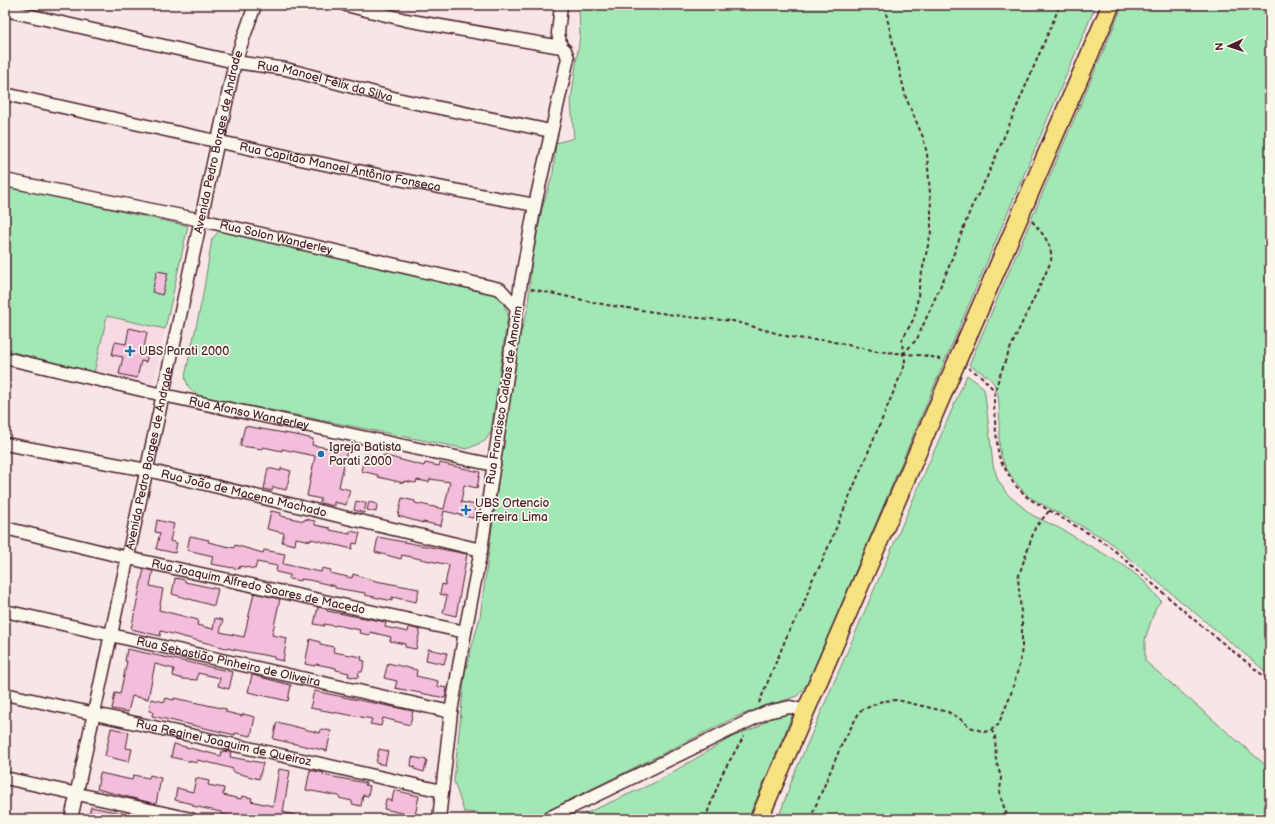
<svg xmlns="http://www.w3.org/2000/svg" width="1275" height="824" viewBox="0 0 1275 824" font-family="'Balsamiq Sans',sans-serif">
	<rect width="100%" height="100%" fill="#f8e6e7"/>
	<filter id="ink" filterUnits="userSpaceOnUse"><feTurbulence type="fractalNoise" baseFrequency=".025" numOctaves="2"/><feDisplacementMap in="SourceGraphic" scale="8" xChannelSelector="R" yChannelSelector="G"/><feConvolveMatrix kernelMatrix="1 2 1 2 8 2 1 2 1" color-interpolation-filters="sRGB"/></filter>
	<g filter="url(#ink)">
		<path fill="#f6dae3" d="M107,316L165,329L153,386L94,373Z"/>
		<path fill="#a2e8b4" stroke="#768470" d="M579,5H1096L808,683L797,696L738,716L531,819H483L478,813L464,812L454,781L465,672L480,617L503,446L520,335L528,308L531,265L542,209L553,173L556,143L574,138L571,101L580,35Z
			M1123,5H1270V675L1107,540L1029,497C1017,485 1003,468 1000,451C997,432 1004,395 992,381C987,374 976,370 969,365Z
			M5,186L188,226L165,329L107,316L94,373L5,350Z
			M220,230L245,234L495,294L502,300L508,314L491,432L485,441L467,449L200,396C191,391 187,387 185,376L202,300L212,239Z
			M967,375L983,387L985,394L993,465L998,480L1007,494L1032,515L1059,528L1125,566L1146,583L1161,601L1156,607L1145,639V661L1270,769V819H778L793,777Z
			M793,714L748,819H573L656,782L732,737L757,727L776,715Z"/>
		<path fill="#f2bedb" stroke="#4a1f2b" d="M157,271L168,273L162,295L152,292Z
			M129,328L147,332L144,348L149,349L146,362L141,361L137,378L119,374L123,357L112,355L115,342L126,344Z
			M245,426L301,436L313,439L312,445L334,449L335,443L348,446L339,487L350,490L346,505L334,502V506L320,503L321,499L307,496L315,456L282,449V451L263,447V449L240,446Z
			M365,454L382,458L383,455L424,466L425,463L439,466L440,463L480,472L477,488L464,485L461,502L476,505L473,518L444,511L441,526L423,522V523L398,516L402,498L415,501V503L444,509L450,482L430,479L429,482L417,480L416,483L404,481V483L378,477V475L361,471Z
			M268,468L281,471V468L291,471L286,490L273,487L272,491L264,489Z
			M356,501L366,503L364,513L354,510Z
			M369,502L377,504L376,512L367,510Z
			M271,511L281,513V516L304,521L305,519L315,521V525L330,528V530L350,534V531L360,533L357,544L353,543L352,549L311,539V541L296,538L295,545L282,542L284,533L267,529Z
			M157,520L174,524L170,541L177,543L175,553L156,549L160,533L155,532Z
			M190,536L209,540L208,542L234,548L235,545L263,553L264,550L285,554L283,564L321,572L322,568L331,570L330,573L352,578L353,574L376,581L419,589L416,602L392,597V601L365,595V593L335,588V586L309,580L301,579V581L289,579L290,575L276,572L277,566L257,562L255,569L240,566L239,569L211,564L213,556L187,550Z
			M378,537L467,554L456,616L443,613L447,596L440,594L442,584L445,585L449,565L402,555L401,559L375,552Z
			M144,569L153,571L150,586L163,589L159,610L198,620L197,625L213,629L215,618L223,620L220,632L244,637L254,593L280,599L272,635L287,638L283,661L274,659V657L226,648L161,631L160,636L131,629Z
			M175,578L185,580V582L218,589L214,606L172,594Z
			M318,607L327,609V611L386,622L385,627L408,632L409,627L420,630L416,649L405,647V644L390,641L391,637L370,632V635L359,633L360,630L336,625L335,626L324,624V626L314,624Z
			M310,639L320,642V644L334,647L333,652L362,657L361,660L365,661L362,672H359L358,678L348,676L349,673L336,670V668L316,664L315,666L305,664Z
			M127,649L233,672L229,689L218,686L220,678L198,673L197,680L183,679L173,676L174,669L155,664L148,699L132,696L128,712L112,709L115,693L120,694L127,661H125Z
			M428,649L447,653L444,664L426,660Z
			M388,663L417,670L416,676L438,681L437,686L447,688L445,698L395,688L397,681L384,678Z
			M252,675L291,685L288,701L248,692Z
			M314,691L413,711L410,725L383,718L381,726L370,724L372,719L310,708Z
			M165,698L174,700V698L226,709V712L242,716L243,714L255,717L251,736L235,733V735L152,716L153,712L149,711L151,699L165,702Z
			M277,722L320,733L321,729L331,731L327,751L273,739Z
			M111,728L129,732L126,748L132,749L129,762L105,756Z
			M174,744L221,756L222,751L231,752L230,757L263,763L259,779L233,772V769L219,765L197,760V763L171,757Z
			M379,749L388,751L385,765L376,763Z
			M412,757L427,760L424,772L414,769L415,767L411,766Z
			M279,769L290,771L283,812L298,816V819H247L221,814V812L193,806V804L175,800L177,788L193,792L196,778L209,781L208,785L224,788L223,795L241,799L242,796L252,798L251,801L273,806Z
			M310,770L324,773L323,775L366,783L365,785L370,786L368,796L363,795L361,806L352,804V801L339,798V796L306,790Z
			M100,773L132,780L133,775L149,778L150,775L161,778L156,804L97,789Z
			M394,790L419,796L415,816L384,809L386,799L392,801Z
			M91,807L131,815L130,819H88Z"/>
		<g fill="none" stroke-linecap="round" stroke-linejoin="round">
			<g stroke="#4a1f2b" stroke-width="15">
				<g id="minor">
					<path d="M346,5L406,20L561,47L565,50L568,58L535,205L521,282L481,550L465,632L451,712L439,819"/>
					<path id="s1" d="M5,10L235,62L286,69L397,99L551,131"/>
					<path d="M561,47L558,33L561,5"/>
					<path id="s2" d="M5,94C181,134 357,173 535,205"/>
					<path id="s3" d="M5,180L201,220L500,289L517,308"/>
					<path id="s4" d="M5,358L163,395L494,465"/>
					<path id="s5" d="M5,444L147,470L481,550"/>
					<path id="s6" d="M5,528L128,558L465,632"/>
					<path id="s7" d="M5,611L451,712"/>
					<path id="s8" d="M5,694L442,791"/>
					<path d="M5,778L191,819"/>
					<path id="s9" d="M71,819L235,62L255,5"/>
					<path d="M547,819L767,712L790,707L805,711"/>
				</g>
			</g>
			<g stroke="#4a1f2b" stroke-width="20">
				<path id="highway" d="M759,819L1111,5"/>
			</g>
			<path stroke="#4a1f2b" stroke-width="2" stroke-dasharray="4 3" stroke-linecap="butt" d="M1032,221C1042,233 1053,244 1051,261C1033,304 1008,345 995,391C992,402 997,439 998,452L1000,460L1014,484L1028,498L1108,545L1198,623L1270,681
				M531,289L607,305L688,317L733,321L790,337L811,340H825L876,351L928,356L944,360
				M903,354L917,339L948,269L971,208L987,177L1060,5
				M968,368L981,376L995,391
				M759,703L789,631L802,609L811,582L821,564L904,367L905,360L903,354L902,340L913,320L916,311L920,281L931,232V207L927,154L923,137L906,98L884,5
				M991,730L995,735L996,761L1001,777L1000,795L1008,819
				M705,819L722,774L744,736
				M810,819L842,744L860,711L882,701L897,700L948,712L959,718L970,727L984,732L991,730L998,725L1010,697L1020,663L1022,647V623L1018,578L1035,528L1049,511"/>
			<use href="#minor" stroke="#fbf7ec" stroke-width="12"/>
			<use href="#highway" stroke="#f7e281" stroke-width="17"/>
		</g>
	</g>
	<g fill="#1f6fb2" stroke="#fbf7ec" stroke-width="1.5">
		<path d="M128 345h4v4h4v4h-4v4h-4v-4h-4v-4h4z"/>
		<circle cx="321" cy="454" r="4"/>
		<path d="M464 504h4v4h4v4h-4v4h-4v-4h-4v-4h4z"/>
	</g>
	<g text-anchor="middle" stroke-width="3.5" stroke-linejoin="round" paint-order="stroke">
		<g font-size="12" fill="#4a1f2b" stroke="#fbf7ec">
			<text dy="4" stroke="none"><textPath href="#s1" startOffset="328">Rua Manoel Félix da Silva</textPath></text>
			<text dy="4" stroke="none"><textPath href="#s9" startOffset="693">Avenida Pedro Borges de Andrade</textPath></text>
			<text dy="4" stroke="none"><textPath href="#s2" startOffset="343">Rua Capitão Manoel Antônio Fonseca</textPath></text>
			<text dy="4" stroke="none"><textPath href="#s3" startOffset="277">Rua Solon Wanderley</textPath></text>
			<text transform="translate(504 395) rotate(-81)" y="4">Rua Francisco Caldas de Amorim</text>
			<text dy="4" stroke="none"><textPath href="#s4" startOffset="250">Rua Afonso Wanderley</textPath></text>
			<text dy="4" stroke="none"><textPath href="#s9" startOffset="369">Avenida Pedro Borges de Andrade</textPath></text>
			<text dy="4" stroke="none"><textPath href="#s5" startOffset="244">Rua João de Macena Machado</textPath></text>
			<text dy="4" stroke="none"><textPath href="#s6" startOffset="260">Rua Joaquim Alfredo Soares de Macedo</textPath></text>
			<text dy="4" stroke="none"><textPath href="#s7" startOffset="229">Rua Sebastião Pinheiro de Oliveira</textPath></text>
			<text dy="4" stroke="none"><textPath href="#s8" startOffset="224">Rua Reginei Joaquim de Queiroz</textPath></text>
		</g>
		<g font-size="12" fill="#4a1f2b" stroke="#fbf7ec" text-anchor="start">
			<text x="139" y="355">UBS Parati 2000</text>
			<text x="329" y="451">Igreja Batista<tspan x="329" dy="14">Parati 2000</tspan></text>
			<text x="475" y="507">UBS Ortencio<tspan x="475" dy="14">Ferreira Lima</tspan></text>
		</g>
	</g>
	<rect width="1275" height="824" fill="none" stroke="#fbf7ec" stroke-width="20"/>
	<rect x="10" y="10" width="1255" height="804" fill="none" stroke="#4a1f2b" stroke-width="1.5" filter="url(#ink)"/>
	<g transform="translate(1229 46) rotate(267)" stroke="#fbf7ec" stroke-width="3" paint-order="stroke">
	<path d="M0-3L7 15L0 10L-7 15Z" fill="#4a1f2b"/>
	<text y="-6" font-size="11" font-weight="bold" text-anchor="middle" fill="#4a1f2b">N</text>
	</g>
</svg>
